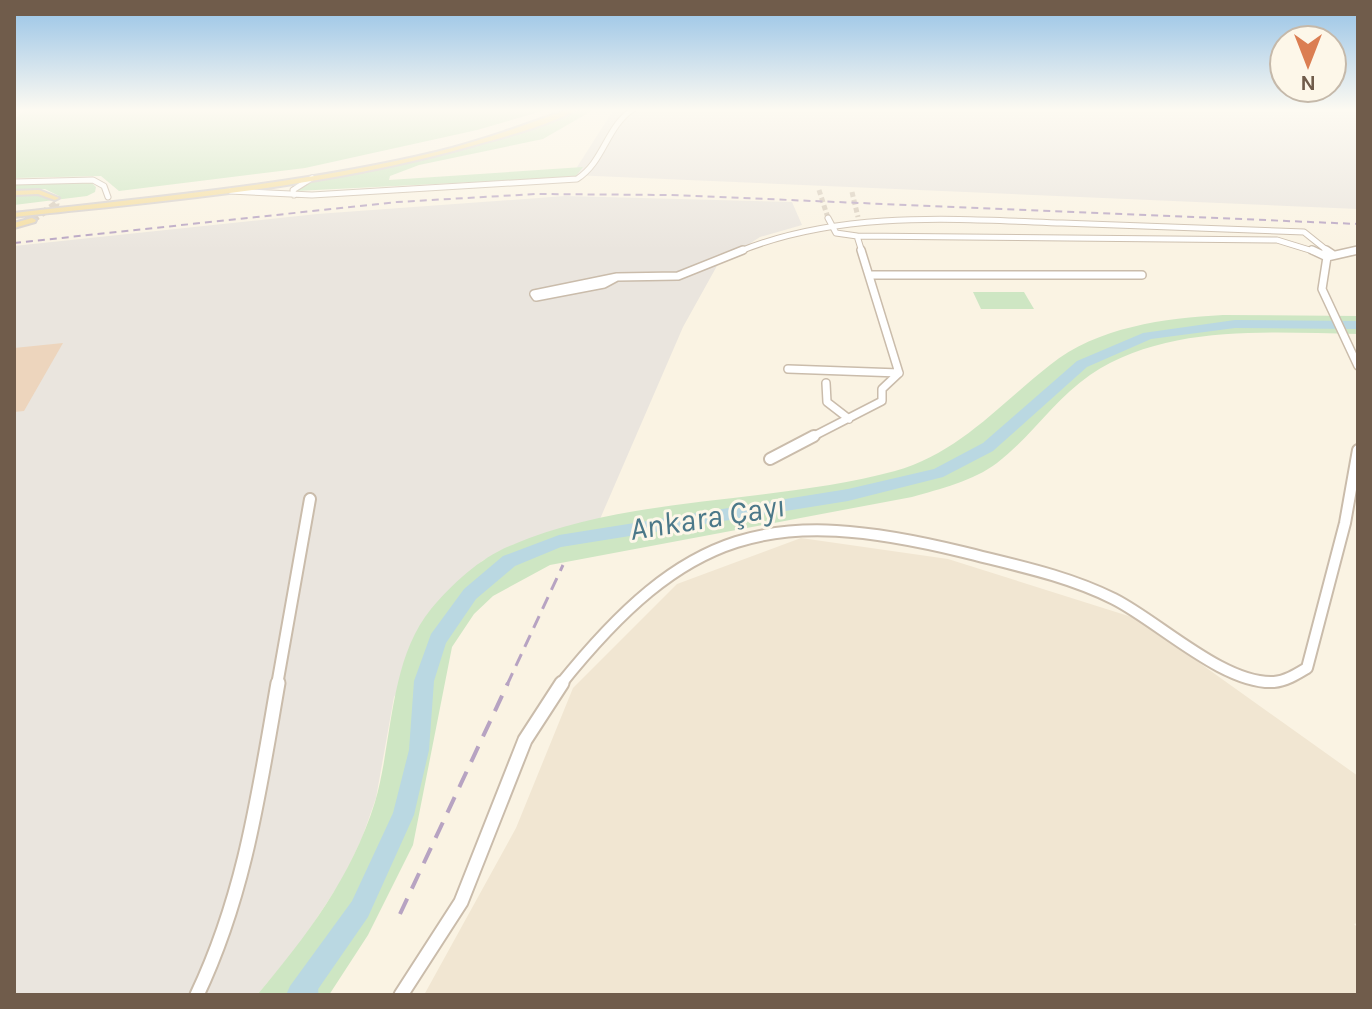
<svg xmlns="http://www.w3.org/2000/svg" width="1372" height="1009" viewBox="0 0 1372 1009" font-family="Karla,sans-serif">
	<rect width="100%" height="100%" fill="#faf3e3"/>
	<path fill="#f1e6d2" d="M801,538L948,559L1138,619L1358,776V923L1354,924L1358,928V995H424L516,828L573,688L677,584Z"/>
	<path fill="#eae5de" d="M614,109H1358V209L572,175Z
		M565,196L792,202L802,225L760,237L718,264L683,327L600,519L512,545L482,561L394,697L376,798L362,838L343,878L300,944L257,995H14V246L317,214Z"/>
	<path fill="#cee6c3" d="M25,109H549L477,130L305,168L119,191L101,176L14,178V120Z
		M584,109H595L543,139L419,165L390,176L389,180L583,167L575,177L296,191L315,180L485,143Z
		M91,182L96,187L95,192L87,196L14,205V196H59L45,189L14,191V184Z
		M973,292H1024L1034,309H981Z
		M1223,315L1358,316V334C1270,333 1168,323 1090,375C1055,399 1031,437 997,463C973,481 940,489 912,497L550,565L493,596L474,614L452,647L413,845L368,935L329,995H257C307,936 352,876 375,802C393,741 389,660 431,609C453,583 480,558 512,545C628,495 773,504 895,471C959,453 1000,404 1050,365C1097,327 1165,318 1223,315Z"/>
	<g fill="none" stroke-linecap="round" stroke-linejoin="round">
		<path stroke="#bad8e2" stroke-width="13" d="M311,980L312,995"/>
		<path fill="#bad8e2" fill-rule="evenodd" d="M1235,320L1358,321V329L1235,328L1151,339L1087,367L993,451L943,477L848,501L561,547L515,566L476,599L446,643L434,681L429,750L414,815L368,917L314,995H286L290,986L352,901L393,813L409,750L414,681L431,634L464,589L503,556L559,535L848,489L934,469L983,443L1077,361L1143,333Z"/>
	</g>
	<path fill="#edd5bd" d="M63,343L24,411L14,412V348Z"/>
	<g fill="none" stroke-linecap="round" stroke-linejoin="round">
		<path stroke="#d8cdbd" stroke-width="5" stroke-dasharray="5 3" stroke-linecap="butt" d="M819,190L828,218
			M852,192L858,217"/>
		<path stroke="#d8cdbd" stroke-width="7" stroke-dasharray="7 4" stroke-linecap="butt" d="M32,220L56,204L55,198"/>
		<g stroke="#cabcab" stroke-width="7">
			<path id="minor-far3" d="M14,182L93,180L104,186L108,197
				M230,191L312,195L577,179C604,162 606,127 633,109
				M294,195L293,190L312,178
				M828,218L836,233L857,236
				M738,252C840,210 954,219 1062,223C1142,226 1223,229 1304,232L1329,252
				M862,252L857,236L1277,240L1316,252
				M1351,252L1358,250"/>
		</g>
		<g stroke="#cabcab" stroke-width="10">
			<path id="minor-far2" d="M861,250L899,373
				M1312,250L1327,257
				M1326,250L1332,254
				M1358,250L1327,257L1322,289L1358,366
				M869,275H1142
				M617,277L604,284L536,297L534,294Z
				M617,277L678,276L743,250
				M788,369L899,373
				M826,383L827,402L849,419
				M810,438L882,401V389L899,373"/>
		</g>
		<g stroke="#cabcab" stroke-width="14">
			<path id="minor-far1" d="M770,459L814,436
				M277,685L310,499
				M560,685C686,528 770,505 963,552C1014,565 1066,575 1114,599C1158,621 1224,685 1274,682C1286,681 1297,674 1307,668L1345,523L1358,450"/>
		</g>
		<g stroke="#cabcab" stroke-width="17">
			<path id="minor" d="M197,995C245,894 259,792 278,683
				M401,995L461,902L525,740L562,683"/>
		</g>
		<g stroke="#d7d1cd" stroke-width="4">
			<path id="major" d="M569,109H578C550,125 507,136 475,145C325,188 169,200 14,217V213C155,197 297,185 436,152C481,141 525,125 569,109Z
				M39,190L59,198L55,200L38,194L14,195V191Z
				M32,218L36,220L35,222L14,228V223Z"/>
		</g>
		<use href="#minor-far3" stroke="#fff" stroke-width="5"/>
		<use href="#minor-far2" stroke="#fff" stroke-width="7"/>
		<use href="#minor-far1" stroke="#fff" stroke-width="10"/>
		<use href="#minor" stroke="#fff" stroke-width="13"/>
		<use href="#major" fill="#f4dda1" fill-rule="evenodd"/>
		<path stroke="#b7a3c2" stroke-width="2" stroke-dasharray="7 5" stroke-linecap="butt" d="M14,243L397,202L536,194L671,195L1358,224"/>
		<path stroke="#b7a3c2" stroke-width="3" stroke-dasharray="13 8" stroke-linecap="butt" d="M507,685L563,565"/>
		<path stroke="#b7a3c2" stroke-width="4" stroke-dasharray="17 11" stroke-linecap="butt" d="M400,914L508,683"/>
	</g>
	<linearGradient id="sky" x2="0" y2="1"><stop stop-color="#95c2e6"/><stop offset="0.44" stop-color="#fdfaf2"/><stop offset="1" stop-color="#fdfaf2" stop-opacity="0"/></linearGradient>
	<rect width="1372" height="250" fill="url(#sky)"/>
	<g text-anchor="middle" stroke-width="6" stroke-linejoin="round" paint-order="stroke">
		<g font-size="32" font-style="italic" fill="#4b7889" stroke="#fdf7e9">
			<text transform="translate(707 517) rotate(-9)" y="11">Ankara Çayı</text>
		</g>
	</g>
	<rect width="1372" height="1009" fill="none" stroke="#705c4b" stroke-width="32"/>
	<g transform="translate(1308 64) rotate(180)"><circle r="38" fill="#fdf7e9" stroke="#c5b9aa" stroke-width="2"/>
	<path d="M0-6L14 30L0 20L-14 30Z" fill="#db7e52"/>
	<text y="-12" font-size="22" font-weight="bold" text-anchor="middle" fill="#705c4b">N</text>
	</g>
</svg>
